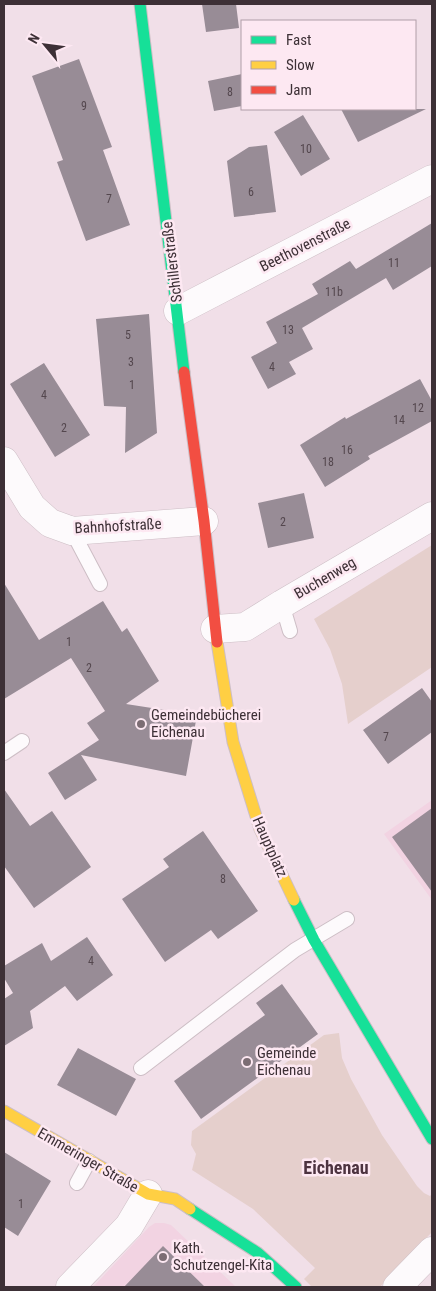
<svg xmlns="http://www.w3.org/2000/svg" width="436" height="1291" viewBox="0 0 436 1291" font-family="'Roboto Condensed',sans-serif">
	<rect width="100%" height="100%" fill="#f1dfe8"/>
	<path fill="#f2d3e2" d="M432,800V900L384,834Z
		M155,1223H164L171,1225L236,1287H93L149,1227Z"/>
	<path fill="#e5cfcc" d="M432,545V667L348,724L342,684L330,649L314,619Z
		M339,1033L342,1058L351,1079L382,1135L417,1186L424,1193L430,1196L432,1194V1232L380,1287H312L304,1279L315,1268L253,1209L192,1170L196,1154L191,1145L192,1131L324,1035Z"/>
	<path fill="#988c96" d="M202,4H236L239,28L206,32Z
		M79,59L112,147L103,150L130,225L86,241L57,162L63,160L32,76Z
		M242,74V106L214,111L208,81Z
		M341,109H426L358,142Z
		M303,115L330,159L301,176L274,132Z
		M267,145L276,212L234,217L227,161L249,147Z
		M432,223V266L393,290L386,278L302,328L313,349L289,362L296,374L268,389L251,357L277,343L266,322L318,294L312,284L350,261L356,269Z
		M149,314L157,433L125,453L126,407L104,406L96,319Z
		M44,363L90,435L55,457L10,384Z
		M420,379L432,401V421L368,456L370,459L325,487L300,445L345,417L346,419Z
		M304,493L314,538L268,548L258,503Z
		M4,583L39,640L103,601L122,632L127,628L159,681L126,704L197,715L186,776L81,755L97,780L65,800L48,773L99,740L87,723L105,711L71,658L4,699Z
		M422,688L432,702V732L388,764L363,730Z
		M4,789L30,826L52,811L91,867L34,908L4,866Z
		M432,808V892L392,837Z
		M203,831L258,911L218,939L211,930L165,962L122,899L169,867L163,859Z
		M87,937L113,975L77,1001L65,986L30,1011L33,1028L4,1046V999L13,993L4,978V966L42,943L51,961Z
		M282,984L318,1034L201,1119L174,1081L265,1015L256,1003Z
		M78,1048L136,1079L116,1116L57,1085Z
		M4,1152L51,1181L18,1236L4,1227Z
		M163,1246L205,1287H124Z"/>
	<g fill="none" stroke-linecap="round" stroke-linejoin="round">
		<g stroke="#cdbec5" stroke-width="16">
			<path id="lane" d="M72,531L100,584
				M282,604L290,631
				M4,753L22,741
				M141,1068L295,950L347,919
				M77,1183L89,1161"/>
		</g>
		<g stroke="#cdbec5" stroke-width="29">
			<path id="street" d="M178,311L432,179
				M4,461L32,507L50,523L72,531L204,521
				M215,629L245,627L282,604L432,516
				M70,1287L129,1226L148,1194
				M397,1287L432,1251"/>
		</g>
		<g stroke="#cdbec5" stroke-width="13">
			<path id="fast" d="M140,4L184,372
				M294,900L314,940L432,1139
				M190,1209L258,1253L296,1287"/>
		</g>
		<g stroke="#cdbec5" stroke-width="13">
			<path id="slow" d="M217,642L233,742L260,829L294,900
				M4,1111L148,1194L175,1199L190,1209"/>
		</g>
		<g stroke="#cdbec5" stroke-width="13">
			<path id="jam" d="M184,372L204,521L217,642"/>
		</g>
		<use href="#lane" stroke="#fdfafc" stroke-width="14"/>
		<use href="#street" stroke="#fdfafc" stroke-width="28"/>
		<use href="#fast" stroke="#16e098" stroke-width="11"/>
		<use href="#slow" stroke="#ffcf43" stroke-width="11"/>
		<use href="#jam" stroke="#f24e42" stroke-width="11"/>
	</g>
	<g fill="#7c6d74" stroke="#fde8f2" stroke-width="2">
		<circle cx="141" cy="724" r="5"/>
		<circle cx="247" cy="1062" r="5"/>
		<circle cx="163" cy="1257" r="5"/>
	</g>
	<g text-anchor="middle" stroke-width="5" stroke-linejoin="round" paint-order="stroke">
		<g font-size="12" fill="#54474e">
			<text x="230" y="96">8</text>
			<text x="84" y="110">9</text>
			<text x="306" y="153">10</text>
			<text x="251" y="196">6</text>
			<text x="109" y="203">7</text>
			<text x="394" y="267">11</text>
			<text x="334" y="296">11b</text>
			<text x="288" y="334">13</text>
			<text x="128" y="339">5</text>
			<text x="131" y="366">3</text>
			<text x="272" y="371">4</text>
			<text x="132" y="389">1</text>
			<text x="44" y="399">4</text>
			<text x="418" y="412">12</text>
			<text x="399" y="424">14</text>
			<text x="64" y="432">2</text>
			<text x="347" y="454">16</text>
			<text x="328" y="466">18</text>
			<text x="283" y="526">2</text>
			<text x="69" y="646">1</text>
			<text x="89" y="672">2</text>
			<text x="386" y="741">7</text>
			<text x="223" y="883">8</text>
			<text x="91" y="965">4</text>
			<text x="21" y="1208">1</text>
		</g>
		<g font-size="15" fill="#3d3036" stroke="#fde8f2">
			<text transform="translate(305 245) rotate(-27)" y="5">Beethovenstraße</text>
			<text transform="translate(172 262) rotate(-97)" y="5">Schillerstraße</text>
			<text transform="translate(118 526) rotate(-3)" y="5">Bahnhofstraße</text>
			<text transform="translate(325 578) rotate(-30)" y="5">Buchenweg</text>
			<text transform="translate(270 847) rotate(66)" y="5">Hauptplatz</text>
			<text transform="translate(88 1160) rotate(30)" y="5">Emmeringer Straße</text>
		</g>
		<g font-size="15" fill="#3d3036" stroke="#fde8f2" text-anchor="start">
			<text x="151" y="720">Gemeindebücherei<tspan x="151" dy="17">Eichenau</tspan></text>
			<text x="257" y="1058">Gemeinde<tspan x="257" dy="17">Eichenau</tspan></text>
			<text x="173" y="1253">Kath.<tspan x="173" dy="17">Schutzengel-Kita</tspan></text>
		</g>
		<g font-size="18" font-weight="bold" fill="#4d3340" stroke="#fde8f2">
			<text x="336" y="1174">Eichenau</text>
		</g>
	</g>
	<rect width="436" height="1291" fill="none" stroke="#3d3036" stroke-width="10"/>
	<rect x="241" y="20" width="175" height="90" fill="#fde8f2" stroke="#b09ea7"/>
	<rect x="251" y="36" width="25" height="8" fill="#16e098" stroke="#b09ea7"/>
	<text x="286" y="45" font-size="15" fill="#3d3036">Fast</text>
	<rect x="251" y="61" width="25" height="8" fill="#ffcf43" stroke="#b09ea7"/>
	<text x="286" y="70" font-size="15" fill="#3d3036">Slow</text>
	<rect x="251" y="86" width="25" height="8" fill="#f24e42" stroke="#b09ea7"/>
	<text x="286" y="95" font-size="15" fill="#3d3036">Jam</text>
	<g transform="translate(45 45) rotate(299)" stroke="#fde8f2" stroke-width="4" paint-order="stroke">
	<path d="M0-4L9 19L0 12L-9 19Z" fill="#3d3036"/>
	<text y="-8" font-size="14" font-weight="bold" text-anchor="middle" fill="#3d3036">N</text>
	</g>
</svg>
